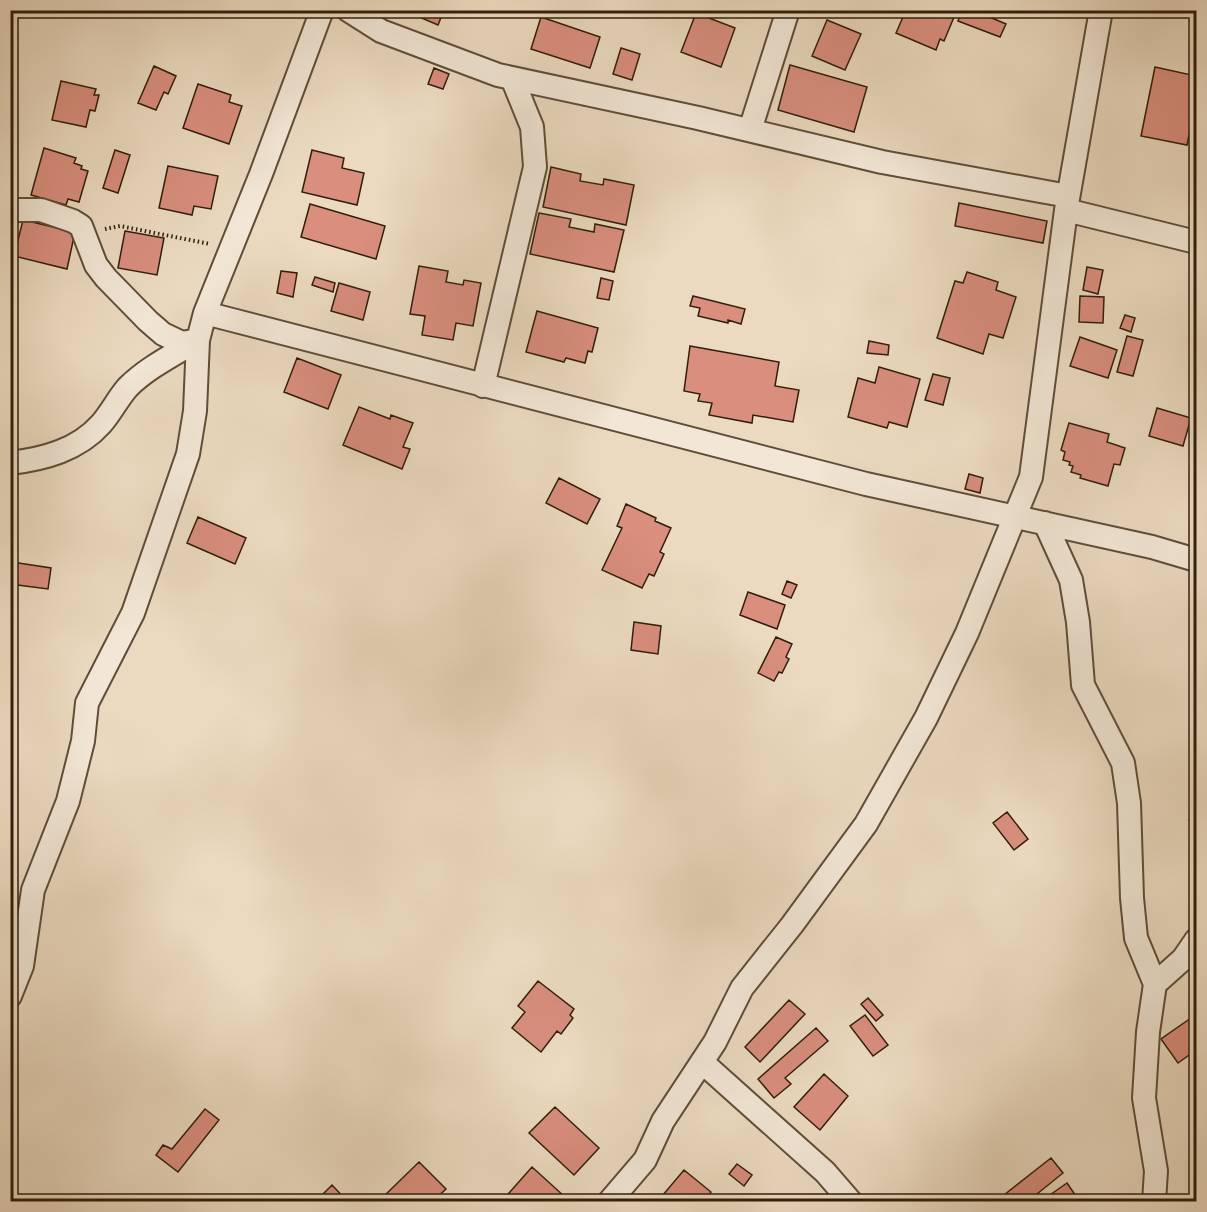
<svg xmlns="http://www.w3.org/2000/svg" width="1207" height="1212" viewBox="0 0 1207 1212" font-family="'Gentium Book Plus',serif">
	<rect width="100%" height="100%" fill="#ebdac0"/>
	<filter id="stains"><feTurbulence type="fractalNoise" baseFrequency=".00333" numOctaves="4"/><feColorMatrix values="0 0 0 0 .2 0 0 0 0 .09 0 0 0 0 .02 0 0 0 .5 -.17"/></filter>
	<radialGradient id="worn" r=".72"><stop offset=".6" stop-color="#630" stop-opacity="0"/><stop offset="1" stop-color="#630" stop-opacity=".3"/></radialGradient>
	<path fill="#d98e7e" stroke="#311e0c" stroke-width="1.5" d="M403,10H444L438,25Z
		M906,10H957L944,41L940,39L936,50L896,33Z
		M962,10H973L1006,24L1000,37L958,21Z
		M696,13L735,28L721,67L681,52Z
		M541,17L600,37L590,68L531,49Z
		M827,20L861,34L845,70L812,56Z
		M621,48L640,54L632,80L613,74Z
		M790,65L867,87L854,132L778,110Z
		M154,66L176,76L168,94L164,92L156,110L138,103Z
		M1155,67L1196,76V101L1187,145L1141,136Z
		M434,68L449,74L443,89L428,84Z
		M61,81L96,89L94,95H99L95,111L90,110L86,127L52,120Z
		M198,84L231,95L229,102L242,106L229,144L183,128Z
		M44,148L76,158L74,163L82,166L81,169L88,171L79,202L68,199L66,205L31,195Z
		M115,150L130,155L118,193L103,188Z
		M312,150L344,158L342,168L364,173L357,205L302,192Z
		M168,166L218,176L211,209L194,206L192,215L159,208Z
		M551,167L581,174L580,181L603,185L604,179L634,185L626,225L543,207Z
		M959,203L1047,221L1043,243L955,226Z
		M310,204L385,226L376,259L301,237Z
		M539,213L571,219L569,227L594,232L595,224L624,230L614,272L530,254Z
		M23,220L75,232L67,269L14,256Z
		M125,231L164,238L157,275L118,268Z
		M419,266L448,271L446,282L463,285L464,280L481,283L473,326L456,323L453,340L422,335L425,316L410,314Z
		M1087,267L1103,270L1098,294L1083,290Z
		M281,271L297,273L293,297L277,293Z
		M967,272L998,282L996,290L1016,297L1003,338L989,334L983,354L937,338L955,281L963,283Z
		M315,277L335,283L333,292L312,285Z
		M601,278L613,281L609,300L597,298Z
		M339,283L370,292L363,320L331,311Z
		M693,296L745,309L741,324L728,320V323L698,316L700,308L690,306Z
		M1080,296L1104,297L1103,323L1079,322Z
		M537,311L598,328L592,352L588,351L585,363L566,358L564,362L526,352Z
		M1125,315L1135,318L1131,332L1120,328Z
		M1127,336L1143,340L1133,376L1117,372Z
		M1080,337L1117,350L1108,378L1070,366Z
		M869,341L889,345L888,355L867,353Z
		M690,346L779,362L775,386L799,390L793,422L753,415L752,423L709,415L712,403L698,401L700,394L684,391Z
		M297,358L341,375L328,409L284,392Z
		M879,367L920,379L907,427L889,422L887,428L848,417L858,378L875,383Z
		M933,374L950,378L943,405L925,400Z
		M359,407L390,419L391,415L413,423L403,447L410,449L402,469L343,445Z
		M1157,408L1191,418L1183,446L1149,436Z
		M1069,423L1109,434L1107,442L1125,448L1120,465L1114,464L1108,486L1080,478L1081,475L1071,472L1073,466L1069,465L1070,462L1063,460L1065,452L1061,450Z
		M969,474L983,478L980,493L965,489Z
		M559,478L600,499L587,524L546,503Z
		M626,504L656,518L655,521L671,528L660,552L664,554L654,576L649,574L642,588L602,570L622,528L617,526Z
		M198,517L246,538L235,564L187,543Z
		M12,562L51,568L48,589L10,584Z
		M787,581L797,585L791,598L782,594Z
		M748,592L785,605L777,629L740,615Z
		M634,622L661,626L658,654L631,650Z
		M776,637L792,644L786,657L789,659L782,673L779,672L774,681L758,673Z
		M1007,812L1028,839L1014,850L993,823Z
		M1196,814V830L1189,820Z
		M538,981L574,1009L570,1015L573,1018L561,1034L557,1031L541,1052L512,1028L525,1012L518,1006Z
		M868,998L883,1015L876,1021L861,1004Z
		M789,1000L805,1014L760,1062L745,1047Z
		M865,1015L888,1045L873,1056L850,1026Z
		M1191,1018L1196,1026V1050L1178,1063L1161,1039Z
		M816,1028L828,1041L785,1078L791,1084L774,1098L758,1079Z
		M824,1074L848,1096L820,1130L794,1107Z
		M555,1107L599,1148L574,1175L529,1133Z
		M205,1109L219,1120L178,1172L156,1155L163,1145L172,1149Z
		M1051,1158L1063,1173L1027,1202H995Z
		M419,1162L446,1189L432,1202H387L383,1197Z
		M737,1164L752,1175L744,1186L729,1174Z
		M532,1167L564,1196L560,1202H501Z
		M684,1170L711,1192L703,1202H657Z
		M1067,1183L1080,1202H1040Z
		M332,1185L348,1202H315Z"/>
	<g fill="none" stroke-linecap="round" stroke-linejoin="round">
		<g stroke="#604d39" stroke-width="26">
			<path id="street" d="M348,10L381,31L498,75L698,118L882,162L1068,196
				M750,130L788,10
				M10,210H41L73,221L81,226L96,265L106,278L148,321L163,334L182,343L198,340
				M1066,210L1196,242
				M205,313L866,484L1152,547L1196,560
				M483,386L535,167L532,127L512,78
				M10,463C44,459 78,450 101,424C111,413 118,398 128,387C147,368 173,355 196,341
				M1045,523L1071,580L1078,622L1083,685L1123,763L1129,803L1132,898L1136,938L1155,984L1148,1032L1144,1098L1156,1171L1154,1202
				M1155,984L1183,959L1196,940
				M10,996L22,966L33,890L68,801L83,741L87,703L133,613L188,454L195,411L198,340L205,313L261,174L322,10
				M702,1062L825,1172L851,1202
				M609,1202L645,1160L663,1121L715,1042L742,988L792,925L866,824L926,718L967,633L1031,477L1066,210L1101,10"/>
		</g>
		<path stroke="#311e0c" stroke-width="4" stroke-dasharray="1.5 3" stroke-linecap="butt" d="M105,229L120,226L210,244"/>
		<use href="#street" stroke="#f2e7d6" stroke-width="22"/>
	</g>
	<rect width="1207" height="1212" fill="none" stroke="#ebdac0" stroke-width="36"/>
	<rect x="12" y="12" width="1183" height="1188" fill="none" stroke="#311e0c" stroke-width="3"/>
	<rect x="18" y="18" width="1171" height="1176" fill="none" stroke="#311e0c" stroke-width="1.5"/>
	<rect width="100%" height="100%" filter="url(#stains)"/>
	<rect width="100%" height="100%" fill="url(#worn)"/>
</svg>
